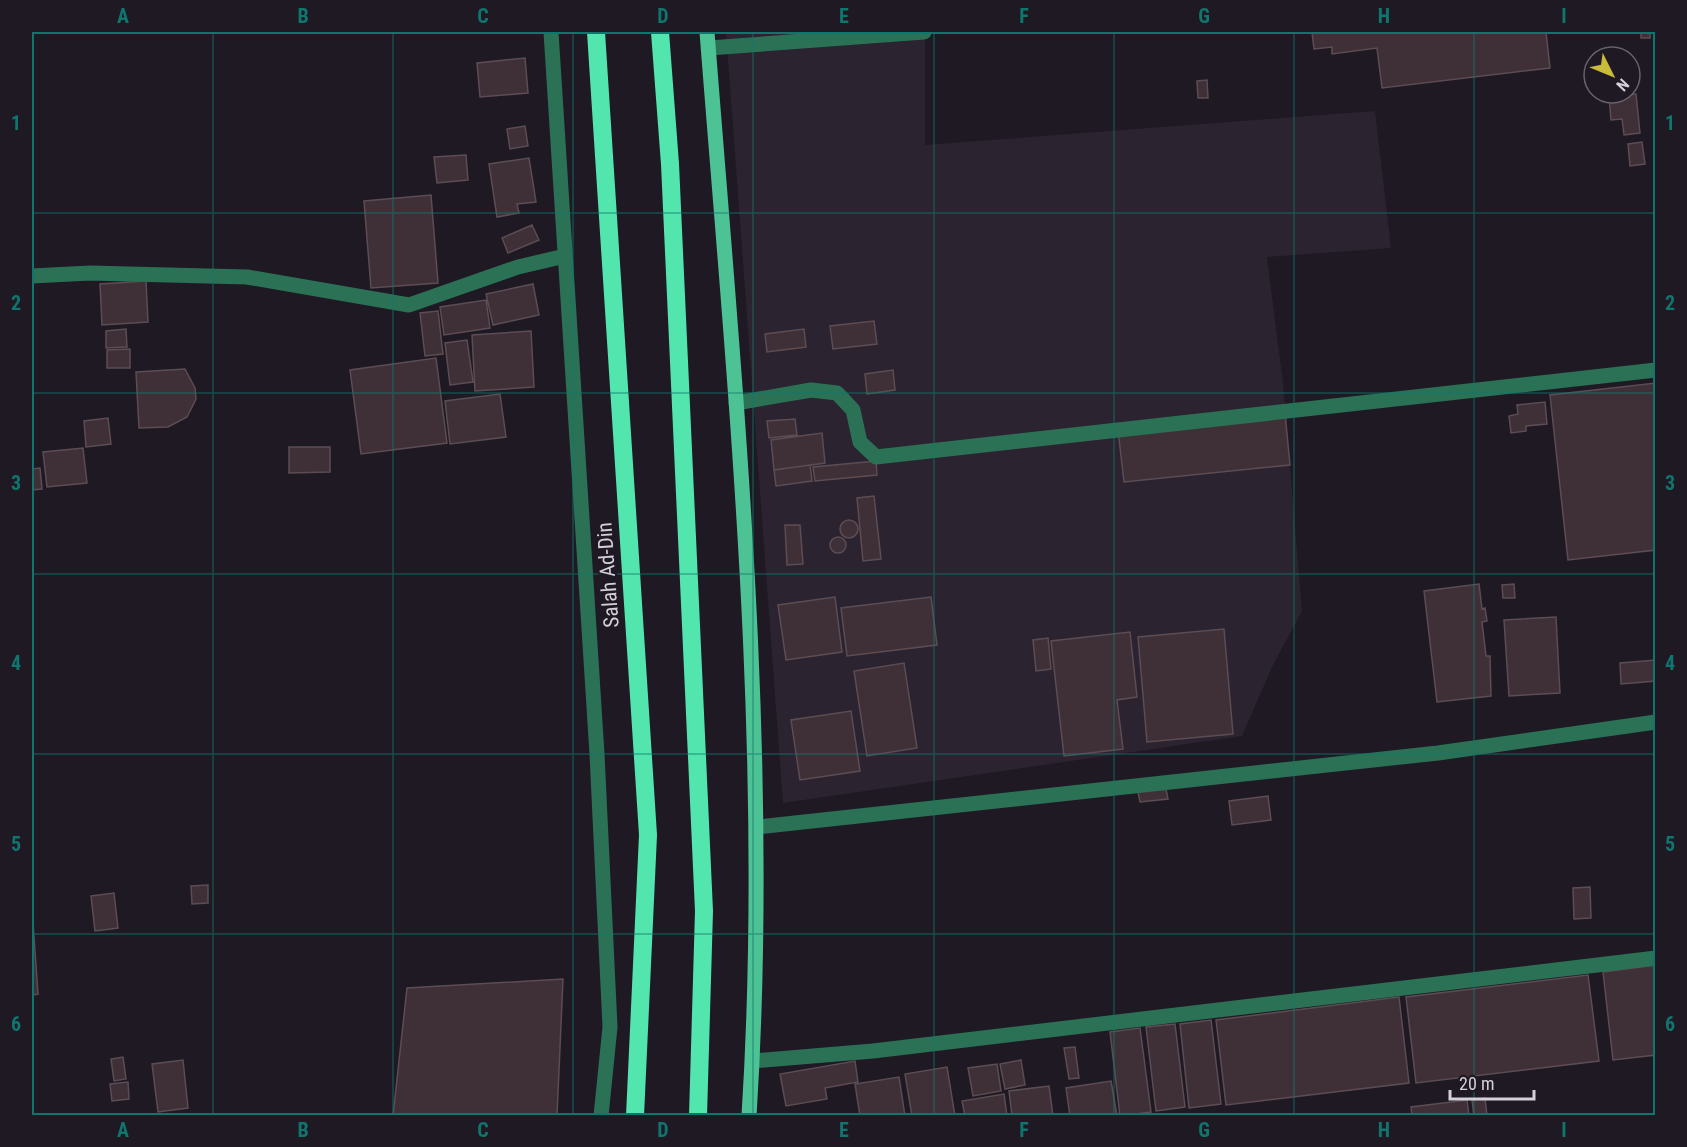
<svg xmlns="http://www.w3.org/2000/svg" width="1687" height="1147" viewBox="0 0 1687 1147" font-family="'Roboto Condensed',sans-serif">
	<rect width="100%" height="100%" fill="#1f1924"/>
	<path fill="#2b2330" d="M726,32H925V145L1375,111L1391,248L1267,257L1283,383L1302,611L1273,665L1242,736L783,803Z"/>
	<path fill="#3f3037" stroke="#5c4d54" stroke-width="1.5" d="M1312,32H1546L1550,68L1382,88L1377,48L1332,54V47L1314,49Z
		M1641,32H1650V38H1641Z
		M525,58L528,93L480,97L477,63Z
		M1207,80L1208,98H1198L1197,81Z
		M1636,94L1640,133L1624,135L1622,119L1611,120L1609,97Z
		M525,126L528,146L510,149L507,129Z
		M1642,142L1645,164L1630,166L1628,144Z
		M466,155L468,180L437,183L434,157Z
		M529,158L536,202L517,204L519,213L497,217L489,164Z
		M431,195L438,283L371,288L364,201Z
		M532,225L539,240L508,253L502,238Z
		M146,281L148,322L102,325L100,284Z
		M533,284L539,315L493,325L486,294Z
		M486,300L490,328L444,335L440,307Z
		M438,311L443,354L425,356L420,313Z
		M874,321L877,344L833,349L830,326Z
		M126,329L127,347L106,348V331Z
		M804,329L806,347L767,352L765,334Z
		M531,331L534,387L475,391L472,335Z
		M467,340L473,382L450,385L445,343Z
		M130,349V368H107V350Z
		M436,358L447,443L361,454L350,370Z
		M185,369L195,388L196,399L187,417L168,427L139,428L136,372Z
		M893,370L895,390L867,394L865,374Z
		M1656,383V550L1568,560L1550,395Z
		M500,394L506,437L450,444L445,401Z
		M1545,402L1547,424L1526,426V431L1511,433L1509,416L1518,414L1517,405Z
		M1285,413L1290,465L1124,482L1118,430Z
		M108,418L111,444L86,447L84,421Z
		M795,419L797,435L769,438L767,421Z
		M822,433L825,463L774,470L771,440Z
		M289,447H330V472L289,473Z
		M83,448L87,483L47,487L43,452Z
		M876,461L877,475L815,481L813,467Z
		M810,465L812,481L776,486L774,470Z
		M40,468L42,489L32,490V469Z
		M874,496L881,559L863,561L857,498Z
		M840 529a9 9 0 1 1 18 0a9 9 0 1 1-18 0Z
		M785,525H800L803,564L787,565Z
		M830 545a8 8 0 1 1 16 0a8 8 0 1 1-16 0Z
		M1479,584L1482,609L1485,608L1487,621L1482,622L1486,656H1490L1491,696L1437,702L1424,591Z
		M1514,584L1515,598H1503L1502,585Z
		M835,597L842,652L786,660L778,605Z
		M931,597L937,645L847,656L841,608Z
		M1556,617L1560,693L1509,696L1504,620Z
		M1224,629L1233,734L1147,742L1138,637Z
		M1130,632L1137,697L1117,700L1123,749L1064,756L1051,641Z
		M1048,638L1051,669L1036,671L1033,640Z
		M1656,660V681L1621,684L1620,663Z
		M904,663L917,748L867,756L854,671Z
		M851,711L860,771L800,780L791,720Z
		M1165,784L1168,799L1140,802L1137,787Z
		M1268,796L1271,820L1232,825L1229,801Z
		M208,885V903L192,904L191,886Z
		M1590,887L1591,918L1574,919L1573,888Z
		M114,893L118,928L95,931L91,896Z
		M32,908L38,994L32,995Z
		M1656,965V1055L1613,1060L1603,972Z
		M1588,975L1599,1061L1416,1083L1406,997Z
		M563,979L557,1116H393L407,988Z
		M1399,997L1409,1083L1226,1105L1216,1020Z
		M1211,1020L1221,1104L1189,1108L1180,1024Z
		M1175,1024L1185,1107L1156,1111L1146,1027Z
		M1140,1028L1151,1112L1120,1116L1110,1032Z
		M1075,1047L1079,1078L1069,1079L1064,1048Z
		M123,1057L126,1079L114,1081L111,1059Z
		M183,1060L188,1108L158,1112L152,1064Z
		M1021,1060L1025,1085L1005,1089L1000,1064Z
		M855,1061L858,1082L825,1088L827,1099L786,1106L780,1074Z
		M997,1064L1001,1091L973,1096L968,1068Z
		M947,1067L955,1116H912L905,1074Z
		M899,1077L905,1116H860L855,1084Z
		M1111,1081L1117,1116H1070L1066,1088Z
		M128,1082L129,1099L112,1101L110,1084Z
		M1049,1086L1053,1116H1012L1009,1091Z
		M1004,1094L1007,1116H965L962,1101Z
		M1485,1098L1487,1116H1474L1472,1100Z
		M1467,1100L1469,1116H1412L1411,1107Z"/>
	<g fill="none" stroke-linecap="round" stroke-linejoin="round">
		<path stroke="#2b7156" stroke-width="15" d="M551,32L597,754L610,1027L601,1116
			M709,48L924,32
			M32,276L90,273L247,277L409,305L518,267L565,256
			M736,403L811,390L837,393L853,410L860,442L876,457L1656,370
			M758,827L1438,753L1656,722
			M753,1061L873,1051L1656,958"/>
		<path stroke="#4dc395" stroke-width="15" d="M707,32C735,392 772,754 749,1116"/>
		<path stroke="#52e5ae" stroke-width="18" d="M596,32L648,835L635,1116
			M660,32L670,164L704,911L698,1116"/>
	</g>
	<path fill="none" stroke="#0f766e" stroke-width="1.5" stroke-opacity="0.55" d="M213,32V1116M393,32V1116M573,32V1116M753,32V1116M934,32V1116M1114,32V1116M1294,32V1116M1474,32V1116M32,213H1656M32,393H1656M32,574H1656M32,754H1656M32,934H1656"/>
	<g text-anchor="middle" stroke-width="4.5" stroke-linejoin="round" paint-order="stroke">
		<g font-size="21" fill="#d4d0d8" stroke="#1f1924">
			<text transform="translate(608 575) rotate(-94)" y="7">Salah Ad-Din</text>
		</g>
	</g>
	<rect width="1687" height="1147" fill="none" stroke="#1f1924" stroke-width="66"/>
	<g transform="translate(1612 75) rotate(133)"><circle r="28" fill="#1f1924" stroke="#67626c" stroke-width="1.5"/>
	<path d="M0-4.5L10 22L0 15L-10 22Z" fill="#caba3a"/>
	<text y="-9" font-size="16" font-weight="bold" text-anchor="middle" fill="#d4d0d8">N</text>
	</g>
	<path d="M1450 1090v9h84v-9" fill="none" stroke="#d4d0d8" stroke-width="3"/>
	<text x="1459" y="1090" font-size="18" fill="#d4d0d8" stroke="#1f1924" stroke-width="4.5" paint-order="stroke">20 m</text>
	<rect x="33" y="33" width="1621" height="1081" fill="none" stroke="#0f766e" stroke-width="2"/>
	<g font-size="20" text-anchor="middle" font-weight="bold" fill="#0f766e">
		<text x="123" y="23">A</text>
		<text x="303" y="23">B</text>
		<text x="483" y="23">C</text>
		<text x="663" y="23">D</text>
		<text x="844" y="23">E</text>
		<text x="1024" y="23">F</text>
		<text x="1204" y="23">G</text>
		<text x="1384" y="23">H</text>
		<text x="1564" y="23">I</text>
		<text x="16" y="130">1</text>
		<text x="1670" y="130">1</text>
		<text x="16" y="310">2</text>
		<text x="1670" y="310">2</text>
		<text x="16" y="490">3</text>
		<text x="1670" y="490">3</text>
		<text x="16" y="670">4</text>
		<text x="1670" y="670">4</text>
		<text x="16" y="851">5</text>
		<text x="1670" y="851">5</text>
		<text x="16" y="1031">6</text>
		<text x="1670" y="1031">6</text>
		<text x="123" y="1137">A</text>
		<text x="303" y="1137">B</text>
		<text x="483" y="1137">C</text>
		<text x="663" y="1137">D</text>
		<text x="844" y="1137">E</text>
		<text x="1024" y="1137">F</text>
		<text x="1204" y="1137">G</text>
		<text x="1384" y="1137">H</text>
		<text x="1564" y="1137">I</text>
	</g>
</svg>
